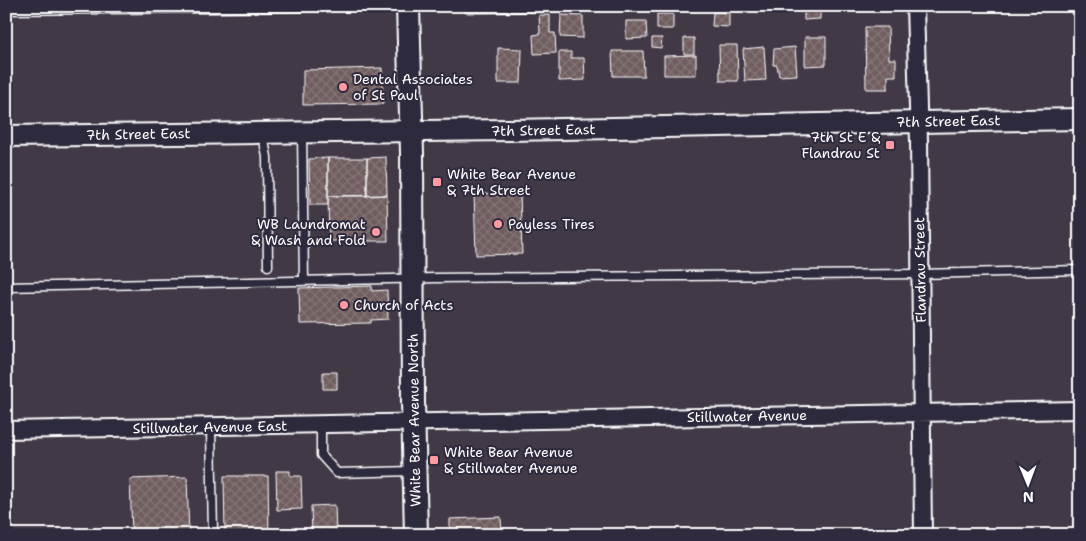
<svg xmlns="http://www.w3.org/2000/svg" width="1086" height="541" viewBox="0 0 1086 541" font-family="'Shantell Sans',sans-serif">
	<defs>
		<pattern id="building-cross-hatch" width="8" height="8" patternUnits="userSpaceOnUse" patternTransform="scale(1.25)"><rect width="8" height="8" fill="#705d5e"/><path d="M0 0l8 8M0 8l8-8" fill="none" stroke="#857576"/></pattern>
	</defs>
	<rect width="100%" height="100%" fill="#423947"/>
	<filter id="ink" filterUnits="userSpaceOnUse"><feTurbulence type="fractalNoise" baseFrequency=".02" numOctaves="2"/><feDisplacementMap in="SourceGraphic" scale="10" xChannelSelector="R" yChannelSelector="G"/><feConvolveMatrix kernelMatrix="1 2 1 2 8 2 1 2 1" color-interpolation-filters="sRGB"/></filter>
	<g filter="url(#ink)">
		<path fill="url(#building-cross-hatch)" stroke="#fff" d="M804,10H820V19L804,20Z
			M713,12L729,13V27L712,26Z
			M657,14H673V29H657Z
			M539,15H550V33H555L556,53L534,54L533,35L540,34Z
			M561,15L583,16V38L560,37Z
			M626,21H646L647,38L626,39Z
			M865,27H888L889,59H896V76H888V89H866Z
			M805,37H826V65L805,66Z
			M652,38H662L661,48L652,47Z
			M684,38H694V54H684Z
			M719,45H737L738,81H720Z
			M764,47L766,80L745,81L743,49Z
			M795,47L797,75L779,76L777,65H773L774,49Z
			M498,48L522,49L521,83H498Z
			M612,51H643L644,76H613Z
			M559,52H571V58H584L585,80L559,81Z
			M696,55V75H664V56Z
			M382,68L383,104L303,105V70Z
			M386,157L387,195L367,196V158Z
			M328,158H367V196H328Z
			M328,158V205H310L309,159Z
			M520,193L522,254L476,255L474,194Z
			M387,195L388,241H329L328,196Z
			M372,286V291L387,290L388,319L371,320V323L300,324L299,288Z
			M323,372H337V389H323Z
			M276,471H290V476H301L302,509L277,510Z
			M224,476H268L269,535H225Z
			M187,477L189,535H132L130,479Z
			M335,505L336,535H312L311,506Z
			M501,517L502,535H450V519Z"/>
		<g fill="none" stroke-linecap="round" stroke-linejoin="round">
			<g stroke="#fff" stroke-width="11">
				<path id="service" d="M468,8L636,6
					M6,10L407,6
					M302,133L304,281
					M263,135L267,157L268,266
					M6,287L436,278L920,274L1080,270
					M321,425V455L337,473L413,471
					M211,427L213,535"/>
			</g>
			<g stroke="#fff" stroke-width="20">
				<path id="minor" d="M915,6L919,141L923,535
					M6,430L1080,410"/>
			</g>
			<g stroke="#fff" stroke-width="24">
				<path id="tertiary" d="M6,136L510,130L1080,119"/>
			</g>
			<g stroke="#fff" stroke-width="26">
				<path id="secondary" d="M408,6L412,153L413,402L416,535"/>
			</g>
			<use href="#service" stroke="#2f2a3d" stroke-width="8"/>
			<use href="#minor" stroke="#2f2a3d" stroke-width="16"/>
			<use href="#tertiary" stroke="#2f2a3d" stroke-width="20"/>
			<use href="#secondary" stroke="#2f2a3d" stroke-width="22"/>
		</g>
	</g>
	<g fill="#ff9aa2" stroke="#2f2a3d" stroke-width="2">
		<circle cx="343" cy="87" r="5"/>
		<rect x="885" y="140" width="10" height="10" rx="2.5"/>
		<rect x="432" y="177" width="10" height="10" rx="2.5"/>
		<circle cx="498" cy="224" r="5"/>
		<circle cx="376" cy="232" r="5"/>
		<circle cx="344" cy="305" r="5"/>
		<rect x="429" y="455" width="10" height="10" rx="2.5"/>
	</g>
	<g text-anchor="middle" stroke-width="4" stroke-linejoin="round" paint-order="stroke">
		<g font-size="14" fill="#fff" stroke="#2f2a3d" text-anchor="start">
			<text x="353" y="84">Dental Associates<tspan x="353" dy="16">of St Paul</tspan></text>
			<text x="880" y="142" text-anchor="end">7th St E &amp;<tspan x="880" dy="16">Flandrau St</tspan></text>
			<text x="447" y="179">White Bear Avenue<tspan x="447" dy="16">&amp; 7th Street</tspan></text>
			<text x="366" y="229" text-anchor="end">WB Laundromat<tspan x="366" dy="16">&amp; Wash and Fold</tspan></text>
			<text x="508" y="229">Payless Tires</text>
			<text x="354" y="310">Church of Acts</text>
			<text x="444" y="457">White Bear Avenue<tspan x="444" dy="16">&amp; Stillwater Avenue</tspan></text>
		</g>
		<g font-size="14" fill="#fff" stroke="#2f2a3d">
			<text transform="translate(948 121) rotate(-1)" y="5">7th Street East</text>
			<text transform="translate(543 130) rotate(-1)" y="5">7th Street East</text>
			<text transform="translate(138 134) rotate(-1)" y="5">7th Street East</text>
			<text transform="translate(920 270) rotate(-91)" y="5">Flandrau Street</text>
			<text transform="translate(747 416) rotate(-1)" y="5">Stillwater Avenue</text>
			<text transform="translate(414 420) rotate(-91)" y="5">White Bear Avenue North</text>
			<text transform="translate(210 427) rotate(-1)" y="5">Stillwater Avenue East</text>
		</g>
	</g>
	<rect width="1086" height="541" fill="none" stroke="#2f2a3d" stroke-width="25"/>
	<rect x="12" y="12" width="1061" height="516" fill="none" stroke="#fff" stroke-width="2" filter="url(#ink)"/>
	<g transform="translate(1028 484) rotate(179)" stroke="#2f2a3d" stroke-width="4" paint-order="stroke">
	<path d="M0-4L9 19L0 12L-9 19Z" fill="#ffffff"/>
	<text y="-8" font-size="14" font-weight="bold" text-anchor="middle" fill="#ffffff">N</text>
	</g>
</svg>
